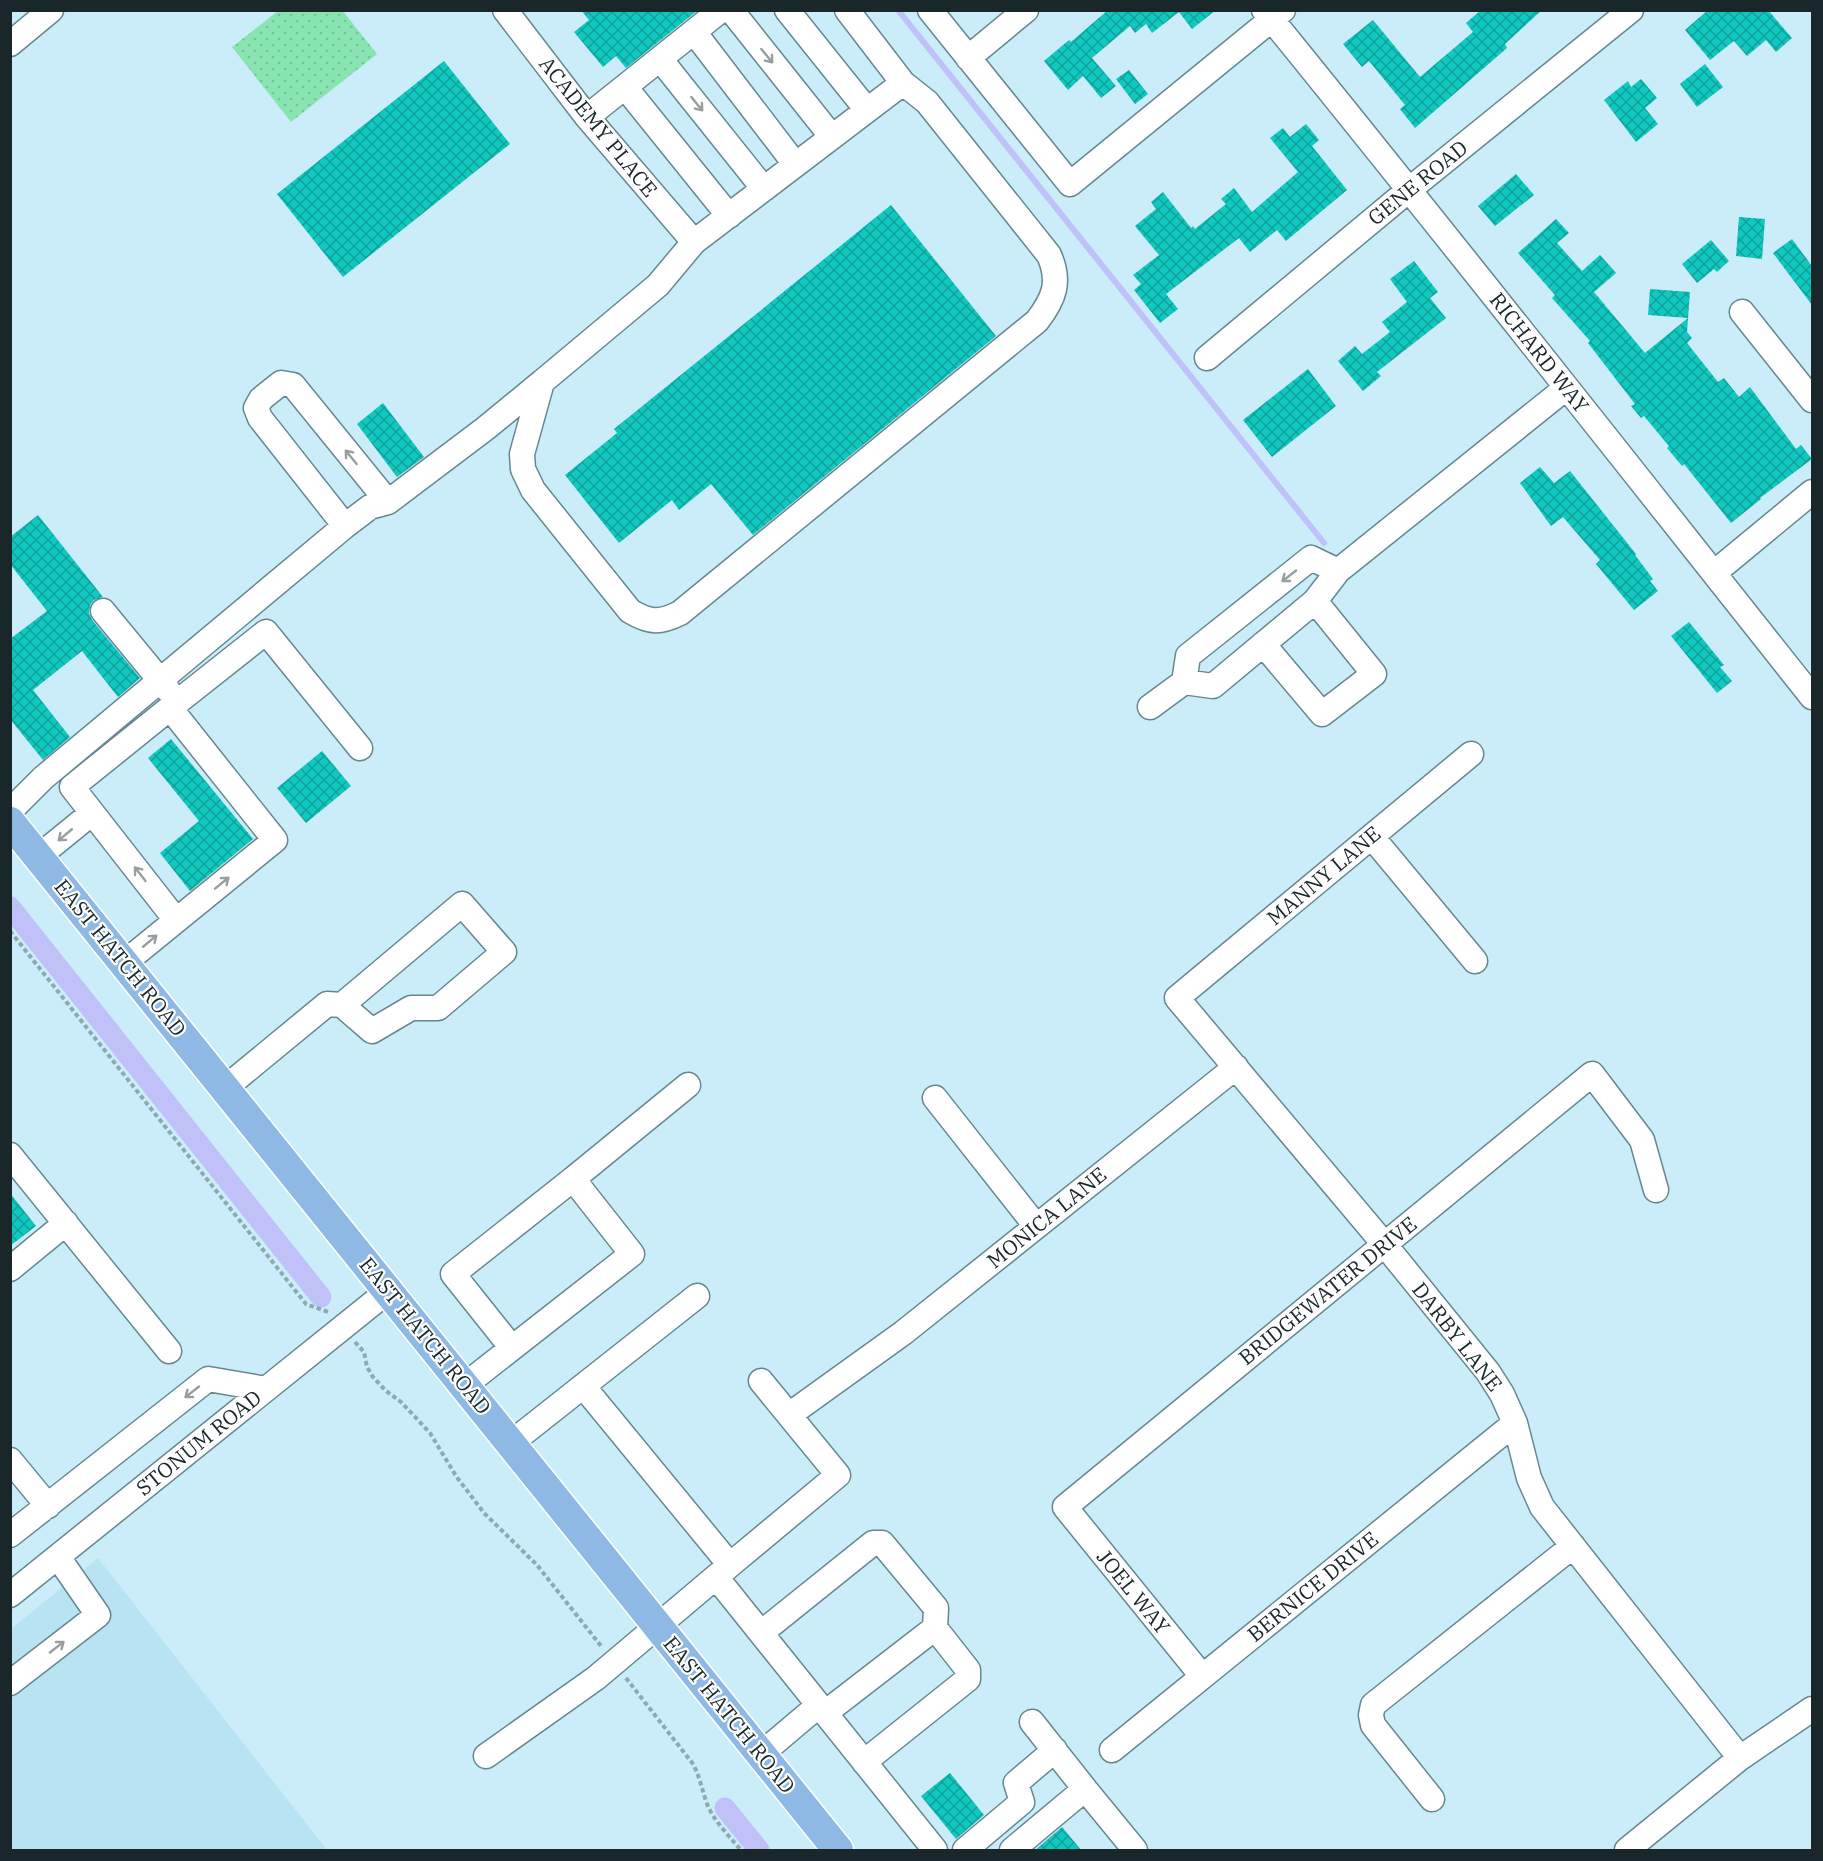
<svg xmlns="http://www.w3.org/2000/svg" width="1823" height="1861" viewBox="0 0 1823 1861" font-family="'IBM Plex Serif',serif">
	<defs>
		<pattern id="park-dots" width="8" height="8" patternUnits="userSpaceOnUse" patternTransform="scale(1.5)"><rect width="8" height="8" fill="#88e4b0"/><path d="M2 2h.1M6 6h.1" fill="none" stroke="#75c398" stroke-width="1.8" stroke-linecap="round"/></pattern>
		<pattern id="building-cross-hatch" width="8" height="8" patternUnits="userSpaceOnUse" patternTransform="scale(1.5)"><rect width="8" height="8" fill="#10c8bf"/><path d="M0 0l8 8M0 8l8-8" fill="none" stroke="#0ea29b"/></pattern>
	</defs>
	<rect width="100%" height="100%" fill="#caedf9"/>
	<path fill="#b7e3f2" d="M98,1558L327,1850H11V1629Z"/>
	<path fill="url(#park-dots)" d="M342,10L377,54L291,122L232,47L278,11Z"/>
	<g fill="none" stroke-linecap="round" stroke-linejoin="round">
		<path stroke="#bfc1f8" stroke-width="6" d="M898,10L1324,543"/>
		<path stroke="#bfc1f8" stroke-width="21" d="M10,907L321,1297
			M725,1808L759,1850"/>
	</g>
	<path fill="url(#building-cross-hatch)" d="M581,10H698L626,68L616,56L603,67L574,32L589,20Z
		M1108,10H1216L1192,29L1179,12L1152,33L1146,24L1135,33L1130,26L1092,58L1116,86L1101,98L1083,76L1068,90L1044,61L1069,40L1071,42Z
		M1481,10H1542L1505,44L1507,48L1415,128L1400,109L1405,105L1369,61L1362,67L1343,44L1373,20L1420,77L1473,32L1466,23Z
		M1708,10H1768L1792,38L1776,52L1766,40L1747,56L1734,41L1710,60L1685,30Z
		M444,61L510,144L343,277L277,194Z
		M1705,64L1723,87L1697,107L1680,84Z
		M1129,70L1148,94L1135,104L1116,79Z
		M1641,79L1657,98L1645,108L1658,124L1636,142L1604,100L1628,81L1631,87Z
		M1306,124L1319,140L1312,146L1347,190L1286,241L1277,230L1250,252L1239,238L1166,294L1178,309L1160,323L1134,290L1141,284L1133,275L1159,255L1135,226L1156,209L1151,202L1163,192L1191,228L1193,226L1195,229L1226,204L1221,199L1234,188L1252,212L1298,172L1270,138L1283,128L1290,137Z
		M1516,174L1534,195L1495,226L1478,206Z
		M891,205L996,336L753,535L711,484L679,510L672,500L619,543L565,475L617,433L614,429Z
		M1739,217L1765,219L1762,259L1736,256Z
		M1556,219L1569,233L1557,243L1582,271L1600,255L1616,273L1594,292L1645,353L1688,318L1648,315L1650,289L1690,292L1687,332L1692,338L1687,343L1718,382L1724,378L1739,397L1750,387L1796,449L1801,445L1812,459L1760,498L1761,499L1731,523L1684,464L1682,466L1667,448L1669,446L1644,416L1641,418L1631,406L1635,404L1588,343L1590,341L1552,298L1555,295L1518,253Z
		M1792,239L1812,266V305L1773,253Z
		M1711,240L1729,261L1717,272L1714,269L1697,283L1682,264Z
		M1414,261L1438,292L1430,298L1446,318L1377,372L1381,376L1363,391L1338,361L1355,346L1362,354L1390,332L1382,322L1407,302L1390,279Z
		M1308,369L1336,406L1272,457L1243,420Z
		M383,403L424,457L397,477L357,424Z
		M1540,467L1554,483L1570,471L1636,554L1635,555L1653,579L1650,581L1658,591L1634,610L1596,564L1600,560L1563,517L1551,526L1520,483Z
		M38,515L103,597L94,600L90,605L89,613L92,620L140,678L118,697L82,651L33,690L70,737L43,760L10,719V639L47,611L10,564V537Z
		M1689,622L1724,665L1720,667L1732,681L1717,693L1671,636Z
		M171,739L253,839L190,891L160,853L199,821L148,758Z
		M322,751L351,786L306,823L277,788Z
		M10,1193L36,1226L10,1246Z
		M950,1773L984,1815L956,1839L921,1796Z
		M1062,1827L1082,1851H1034Z"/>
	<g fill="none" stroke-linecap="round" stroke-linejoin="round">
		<g stroke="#668792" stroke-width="27">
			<path id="minor" d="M505,10L587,117L694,242
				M731,10L832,137
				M787,10L867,110
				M847,10L903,83L694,242L658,285L542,382L522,454L523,469L533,490L630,611C650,623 660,623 680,613L1037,321C1054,299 1061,282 1049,255L927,102L903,83
				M930,10L1070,184L1283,10
				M1264,10C1449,237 1630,468 1812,697
				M694,32L795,164
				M10,44L51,10
				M968,58L1026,10
				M660,59L764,189
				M625,87L729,216
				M587,117L721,10
				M1742,312L1812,400
				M1207,358L1410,189L1631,10
				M345,526L260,418L256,408L261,399L281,383L293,385L388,502
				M1714,573L1812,492
				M103,611L168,690
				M1263,644L1322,714L1374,674L1315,601
				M1184,682L1188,656L1311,558L1338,571
				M1150,707L1184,682L1213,686L1315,601L1338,571L1566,388
				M170,708L266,632L360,748
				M1471,754L1177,998L1385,1245L1488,1372L1502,1394L1515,1423L1529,1478L1542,1507L1740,1758
				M10,811L43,778L345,526L370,507L388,502L486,428L542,382
				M1372,837L1475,961
				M38,857L92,813
				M124,963L275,840L170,708L72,787L176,920
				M225,1088L327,1004L342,1005L462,904L504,952L438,1008H411L372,1031L342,1005
				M935,1098L1036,1226
				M10,1155L169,1351
				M10,1269L66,1223
				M512,1348L453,1274L573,1179
				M465,1385L632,1254L573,1179L688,1085
				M789,1415L903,1333L1236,1067
				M511,1443L697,1296
				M10,1460L48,1506
				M10,1535L208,1379L266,1389
				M730,1565L838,1475L761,1381
				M716,1577L935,1850
				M10,1595L388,1291
				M761,1633L873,1543H882L936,1608L935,1628L968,1670V1679L864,1762
				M1202,1676L1065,1507L1592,1074L1642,1140L1656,1190
				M10,1683L98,1615L58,1557
				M825,1713L935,1628
				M1032,1722L1085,1789
				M1112,1750L1515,1423
				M761,1754L819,1705
				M486,1756L596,1678L730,1565L583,1386
				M1432,1799L1373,1725L1371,1715L1373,1705L1573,1546
				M965,1850L1022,1802L1016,1783L1055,1750
				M1012,1850L1085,1789L1135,1850
				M1627,1850L1740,1758L1812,1709"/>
		</g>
		<g stroke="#fff" stroke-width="33">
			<path id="major" d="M10,822L838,1850"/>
		</g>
		<path stroke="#8da9b2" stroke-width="4" stroke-dasharray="4.5 3" stroke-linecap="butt" d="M10,931L306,1304L328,1312
			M355,1342L364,1352L367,1367L373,1377L385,1390L401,1402L430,1433L456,1476L484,1513L537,1565L601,1646
			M626,1678L693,1764C700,1777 702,1790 707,1804C714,1821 729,1836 741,1850"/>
		<use href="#minor" stroke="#fff" stroke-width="24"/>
		<use href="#major" stroke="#8fb9e5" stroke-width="30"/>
	</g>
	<defs><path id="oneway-shaft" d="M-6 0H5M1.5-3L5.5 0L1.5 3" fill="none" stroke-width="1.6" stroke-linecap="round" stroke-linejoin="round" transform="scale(1.5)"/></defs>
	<g stroke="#989d9f">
		<use href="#oneway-shaft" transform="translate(767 56) rotate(51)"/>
		<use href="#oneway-shaft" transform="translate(697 104) rotate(51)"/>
		<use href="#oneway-shaft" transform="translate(351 457) rotate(-129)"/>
		<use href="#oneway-shaft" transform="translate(1289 576) rotate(142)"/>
		<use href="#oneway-shaft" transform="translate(65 835) rotate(140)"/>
		<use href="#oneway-shaft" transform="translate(140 874) rotate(-128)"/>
		<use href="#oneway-shaft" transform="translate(222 883) rotate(-39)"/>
		<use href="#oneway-shaft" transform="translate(150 941) rotate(-40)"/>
		<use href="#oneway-shaft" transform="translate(192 1392) rotate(142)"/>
		<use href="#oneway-shaft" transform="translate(57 1647) rotate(-38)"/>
	</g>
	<g text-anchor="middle" stroke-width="4.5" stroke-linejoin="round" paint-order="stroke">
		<g font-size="21" fill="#19262a" stroke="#fff">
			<text transform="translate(598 127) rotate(51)" y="7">ACADEMY PLACE</text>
			<text transform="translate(1418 183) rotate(-39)" y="7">GENE ROAD</text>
			<text transform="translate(1539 353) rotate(52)" y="7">RICHARD WAY</text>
			<text transform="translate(1324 876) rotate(-40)" y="7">MANNY LANE</text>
			<text transform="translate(120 958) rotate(51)" y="7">EAST HATCH ROAD</text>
			<text transform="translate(1047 1218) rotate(-39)" y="7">MONICA LANE</text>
			<text transform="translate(1328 1291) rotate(-39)" y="7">BRIDGEWATER DRIVE</text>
			<text transform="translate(425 1336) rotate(51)" y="7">EAST HATCH ROAD</text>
			<text transform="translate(1457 1337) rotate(52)" y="7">DARBY LANE</text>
			<text transform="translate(199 1443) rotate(-39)" y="7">STONUM ROAD</text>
			<text transform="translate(1313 1587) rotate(-39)" y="7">BERNICE DRIVE</text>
			<text transform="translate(1133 1592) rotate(51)" y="7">JOEL WAY</text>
			<text transform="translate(729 1715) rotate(51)" y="7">EAST HATCH ROAD</text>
		</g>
	</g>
	<rect width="1823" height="1861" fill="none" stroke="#19262a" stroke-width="24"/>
</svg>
